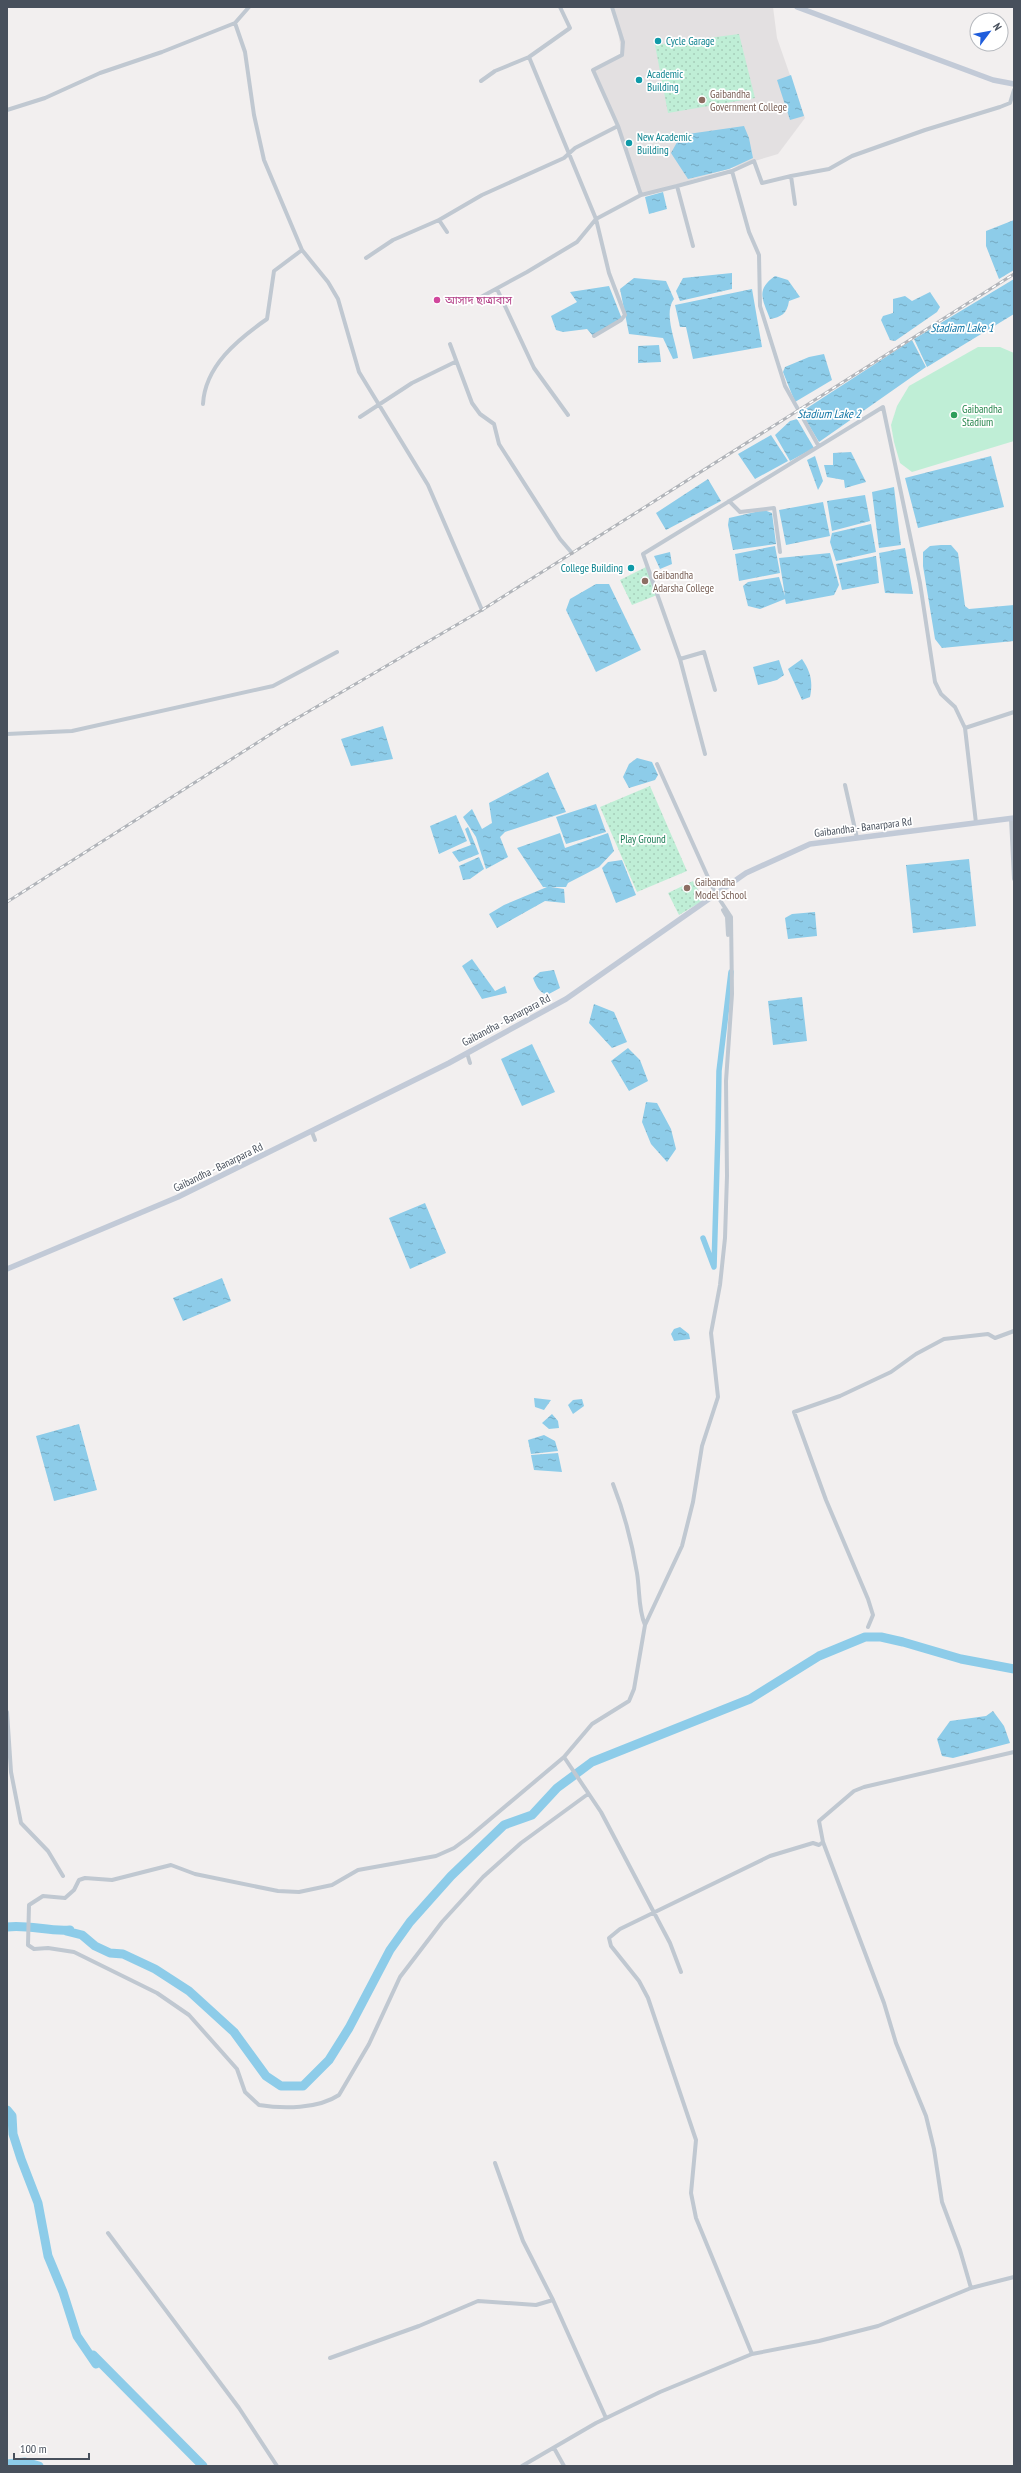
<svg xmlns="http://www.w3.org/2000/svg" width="1021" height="2473" viewBox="0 0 1021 2473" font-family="'PT Sans Narrow','Noto Sans Bengali',sans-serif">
	<defs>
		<pattern id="park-dots" width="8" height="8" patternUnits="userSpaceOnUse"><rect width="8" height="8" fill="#bfeed6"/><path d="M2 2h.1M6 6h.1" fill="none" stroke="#a6ceba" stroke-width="1.8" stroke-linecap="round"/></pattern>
		<pattern id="water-ripples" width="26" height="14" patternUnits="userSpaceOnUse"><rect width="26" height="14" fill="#8dcce9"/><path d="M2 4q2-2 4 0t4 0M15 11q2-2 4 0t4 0" fill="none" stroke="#75a8c0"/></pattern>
	</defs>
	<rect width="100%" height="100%" fill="#f2efef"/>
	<path fill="#e3e0e1" d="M614,7H773L777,38L805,118L778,154L641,195L619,126L593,70L622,56Z"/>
	<path fill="#bfeed6" d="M978,347H1000L1014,353V441L912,472L900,463L894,442L891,425L897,406L909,386Z"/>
	<path fill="url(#park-dots)" d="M739,34L755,98L668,113L655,45Z
		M646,567L657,595L632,605L620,580Z
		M650,786L687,871L637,892L600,807Z
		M693,881L704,900L679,915L668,893Z"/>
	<path fill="url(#water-ripples)" d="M791,75L804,116L790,120L777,80Z
		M744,126L749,138L753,158L729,169L688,179L671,153L681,135Z
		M663,192L667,209L649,214L645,197Z
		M1014,220V270L999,279L986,246V231Z
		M732,273V289L680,301L676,291L683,278Z
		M775,276L788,280L800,297L789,301C787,314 781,317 770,319C763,300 755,290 775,276Z
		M634,278L666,281L674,299C663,313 676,341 678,358L673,359L663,338L629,334L620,289Z
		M1014,279V314L927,367L914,339Z
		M609,286L622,319L593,336L587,329L563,332L556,330L551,316L577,302L570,292Z
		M752,289L762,347L693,359L686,327H680L675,305Z
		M930,292L940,307L937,312L895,341L890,340L881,320L883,316L893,313V299L905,296L912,301Z
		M912,340L926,367L819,442L801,412Z
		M659,345L661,362L638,363V346Z
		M824,354L832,380L795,402L783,372L785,367L809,357Z
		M797,419L814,448L790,461L775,435L790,421Z
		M771,435L788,461L755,479L738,454Z
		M851,452L866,482L845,488L844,480L827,477L824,465H833V453Z
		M815,456L823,481L818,490L807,460Z
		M991,456L1004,507L918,528L905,478Z
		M708,479L721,501L666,530L656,513Z
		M894,487L901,545L879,548L872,492Z
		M865,495L870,521L832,531L827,501Z
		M823,502L830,536L786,545L779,510Z
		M764,510L772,513L776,544L733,550L728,525L729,518Z
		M871,524L876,552L836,561L830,542L832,533Z
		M941,545H951L958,553L965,606L969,609L1014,605V641L942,648L935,639L923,566V552L930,546Z
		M775,546L780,573L739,581L735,554Z
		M905,548L913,594L885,593L879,553Z
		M670,552L672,564L660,569L654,556Z
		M830,553L839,585L834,595L786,604L785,599L760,609L748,606L743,586L748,582L779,577L785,596L779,558Z
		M876,556L879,583L842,590L836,564Z
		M596,584H609L641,650L596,672L566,610L570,599Z
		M802,659C811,672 813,682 810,697L802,700L788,669Z
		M779,660L784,675L777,680L758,685L753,667Z
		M383,726L393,759L351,766L341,739Z
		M637,758L652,762L658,775L655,780L629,788L623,777L629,764Z
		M548,772L566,812L505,832L500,837L508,857L486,869L476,837L463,817L472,809L482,829L492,823L489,803Z
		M596,804L606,832L566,844L556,817Z
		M456,815L467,841L439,854L430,826Z
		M468,827L479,854L459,862L452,852L471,845L465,829Z
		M560,833L565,848L608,833L614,851L599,867L568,883L566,887H551L564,889L565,903L545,901L497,928L489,914L504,905L547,887H543L517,848Z
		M479,857L484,869L470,879L463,880L459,866Z
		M969,859L976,926L913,933L906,865Z
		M622,860L636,895L616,903L602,868L608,862Z
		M815,912L817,936L788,939L785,918L792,914Z
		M472,959L495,991L505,986L507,993L482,999L462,966Z
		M554,970L560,988L547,995C539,992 536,986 533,978L540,972Z
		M802,997L807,1041L773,1045L768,1001Z
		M594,1004L614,1012L627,1042L612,1048L589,1023Z
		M532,1044L555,1092L522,1106L501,1059Z
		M628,1048L640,1060L648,1081L629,1091L611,1061Z
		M646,1102L657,1103L671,1129L676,1149L667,1162L651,1144L642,1122Z
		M425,1203L446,1253L410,1269L389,1218Z
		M222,1278L231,1301L183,1321L173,1298Z
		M680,1327L689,1334L690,1339L674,1341L671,1334L674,1329Z
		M534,1398L551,1400L544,1410L535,1407Z
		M582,1399L584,1406L573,1414L568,1405L573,1400Z
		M552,1414L558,1421L559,1428L549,1429L542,1423Z
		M79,1424L97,1490L54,1501L36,1436Z
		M544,1435L555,1441L558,1451L531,1454L528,1440Z
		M558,1453L562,1472L534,1470L531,1455Z
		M993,1711L1004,1726L1010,1743L953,1758L942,1756L937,1739L950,1721L986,1716Z"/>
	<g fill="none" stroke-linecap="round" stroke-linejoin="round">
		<path stroke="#8dcce9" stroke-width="5.5" d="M718,1132L719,1071L731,972
			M703,1238L714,1267L718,1131"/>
		<path stroke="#8dcce9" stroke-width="9" d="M7,1927C28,1924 49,1932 70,1930L66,1931L82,1935L95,1946L110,1953L123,1954L155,1969L189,1991L234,2032L266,2076L281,2086H303L329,2060L349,2028L390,1950L410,1922L451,1876L504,1825L532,1815L557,1788L592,1762L750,1699L819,1656L865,1637H881L903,1642L961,1659L1014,1669
			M7,2110L12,2116L13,2134L21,2159L38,2203L48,2256L63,2292L77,2336L96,2364L93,2355L203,2466
			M7,2464L25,2462L39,2466"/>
		<path stroke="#c0c8d1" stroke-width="4" d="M612,7L623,42L622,55L593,70L618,126L641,195
			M235,23L245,52L254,115L264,160L302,250L328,282L338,299L359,372L428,485L482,610
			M481,81L495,71L529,57L570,28L560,7
			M7,110L45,98L100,73L162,52L235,23L249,7
			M732,171L749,232L759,255L760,306L785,386L818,445
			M677,186L732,171L754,161L762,183L791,176
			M795,204L791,176L829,169L852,156L925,130L1000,107L1010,103L1014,90
			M439,220L447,232
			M366,258L393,240L439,220L482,195L564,158L575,148L618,126
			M497,289L534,368L568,415
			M481,297L527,272L577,242L596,219L529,57
			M594,336L621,320L625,315L609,273L596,219L641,195L677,186L693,246
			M450,344L472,403L480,414L494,424L499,444L560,539L572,553
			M203,404C205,366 238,339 267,319L274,271L302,250
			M360,417L412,383L455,362
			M729,501L740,512L774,508L780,552
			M680,659L704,652L715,690
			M965,728L1014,712
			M7,734L72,731L273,686L337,652
			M705,754L680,659L643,554L883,407L920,583L935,682L941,694L955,707L965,728L976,823
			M657,764L716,895
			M845,785L857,838
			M1011,818L1014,879
			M723,910L727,917L728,935
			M467,1053L470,1063
			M312,1132L315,1140
			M613,1484C624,1512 632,1543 637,1573C640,1591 638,1609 645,1625
			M868,1627L873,1615L868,1599L826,1500L794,1412L840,1396L891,1372L916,1354L944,1339L988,1334L995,1338L1014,1331
			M7,1712L11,1772L21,1823L48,1851L63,1876
			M564,1757L601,1812L670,1943L681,1972
			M588,1794L521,1843L483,1877L442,1922L400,1977L369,2044L339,2095C318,2109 283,2109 259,2105L245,2092L237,2069L189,2015L157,1993L74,1952L48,1948L34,1949L28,1945L29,1905L43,1896L65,1898L74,1890L79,1880L85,1878L112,1880L171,1865L195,1874L278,1891L299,1892L332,1885L358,1870L436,1856L454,1848L469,1837L564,1757L592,1724L629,1701L634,1689L645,1625L682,1546L693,1502L702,1446L718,1397L711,1333L720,1285L725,1238L727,1176L726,1081L732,994L731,917L716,894
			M823,1842L884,2003L896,2043L926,2116L934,2149L942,2202L960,2250L971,2288
			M495,2163L523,2241L553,2300L606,2418
			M108,2233L239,2408L277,2466
			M752,2354L819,2341L878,2326L971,2288L1014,2277
			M330,2358L419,2326L478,2301L536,2305L553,2300
			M554,2448L564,2466
			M522,2466L596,2423L660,2392L752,2354L696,2218L691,2193L696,2140L648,1998L639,1981L611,1946L609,1938L620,1929L770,1856L813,1843L819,1845L823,1842L819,1821L854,1791L864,1787L1014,1752"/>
		<path stroke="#c2cad7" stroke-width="5.5" d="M797,7L993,80L1014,84
			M7,1269L178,1197L449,1063L566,999L746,873L810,844L1014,818"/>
		<g stroke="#b1b4b9" stroke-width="3">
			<path id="rail" d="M7,902L282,727L482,610L1014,274"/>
		</g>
		<use href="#rail" stroke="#fff" stroke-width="1.5" stroke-dasharray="4.5" stroke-linecap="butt"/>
	</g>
	<g fill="#0f9aa8" stroke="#fff" stroke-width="1.5">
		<circle cx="658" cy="41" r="4"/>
		<circle cx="639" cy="80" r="4"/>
		<circle cx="629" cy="143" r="4"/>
		<circle cx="631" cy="568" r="4"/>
	</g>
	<g fill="#8d6e63" stroke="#fff" stroke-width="1.5">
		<circle cx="702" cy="100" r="4"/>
		<circle cx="645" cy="581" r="4"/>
		<circle cx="687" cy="888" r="4"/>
	</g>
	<circle fill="#d1479c" stroke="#fff" stroke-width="1.5" cx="437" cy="300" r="4"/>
	<circle fill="#2e9e5b" stroke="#fff" stroke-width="1.5" cx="954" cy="415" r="4"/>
	<g text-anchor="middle" stroke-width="3.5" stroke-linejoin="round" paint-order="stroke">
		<g font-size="11" fill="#0d838f" stroke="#fff" text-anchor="start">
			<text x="666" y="45">Cycle Garage</text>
			<text x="647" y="78">Academic<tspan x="647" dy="13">Building</tspan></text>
			<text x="637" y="141">New Academic<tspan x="637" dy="13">Building</tspan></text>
			<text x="623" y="572" text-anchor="end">College Building</text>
		</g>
		<g font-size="11" fill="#785e54" stroke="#fff" text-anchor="start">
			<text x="710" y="98">Gaibandha<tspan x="710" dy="13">Government College</tspan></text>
			<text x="653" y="579">Gaibandha<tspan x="653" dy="13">Adarsha College</tspan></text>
			<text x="695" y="886">Gaibandha<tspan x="695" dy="13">Model School</tspan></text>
		</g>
		<g font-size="11" fill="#b23c85" stroke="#fff" text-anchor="start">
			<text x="445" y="304">আসাদ ছাত্রাবাস</text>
		</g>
		<g font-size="11" fill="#27864d" stroke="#fff" text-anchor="start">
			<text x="962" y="413">Gaibandha<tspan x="962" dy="13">Stadium</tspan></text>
		</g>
		<g font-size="11" fill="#48505c" stroke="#fff">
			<text transform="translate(863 827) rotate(-7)" y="4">Gaibandha - Banarpara Rd</text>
			<text transform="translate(506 1020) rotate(-28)" y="4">Gaibandha - Banarpara Rd</text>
			<text transform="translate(218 1167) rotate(-26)" y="4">Gaibandha - Banarpara Rd</text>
		</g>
		<g font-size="11" fill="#1a7c55" stroke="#fff">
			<text x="643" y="843">Play Ground</text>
		</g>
		<g font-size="12" font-style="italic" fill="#1176a6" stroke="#fff">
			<text x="962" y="332">Stadiam Lake 1</text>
			<text x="829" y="418">Stadium Lake 2</text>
		</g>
	</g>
	<rect width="1021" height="2473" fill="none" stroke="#48505c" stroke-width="16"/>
	<g transform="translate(989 32) rotate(58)"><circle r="19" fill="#ffffff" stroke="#b6b9be"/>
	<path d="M0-3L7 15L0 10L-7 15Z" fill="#1f5ddc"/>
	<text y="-6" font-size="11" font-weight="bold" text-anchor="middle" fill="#48505c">N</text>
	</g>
	<path d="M14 2453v6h75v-6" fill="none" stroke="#48505c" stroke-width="2"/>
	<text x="20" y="2453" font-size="12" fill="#48505c" stroke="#ffffff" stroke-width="3" paint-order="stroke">100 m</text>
</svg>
